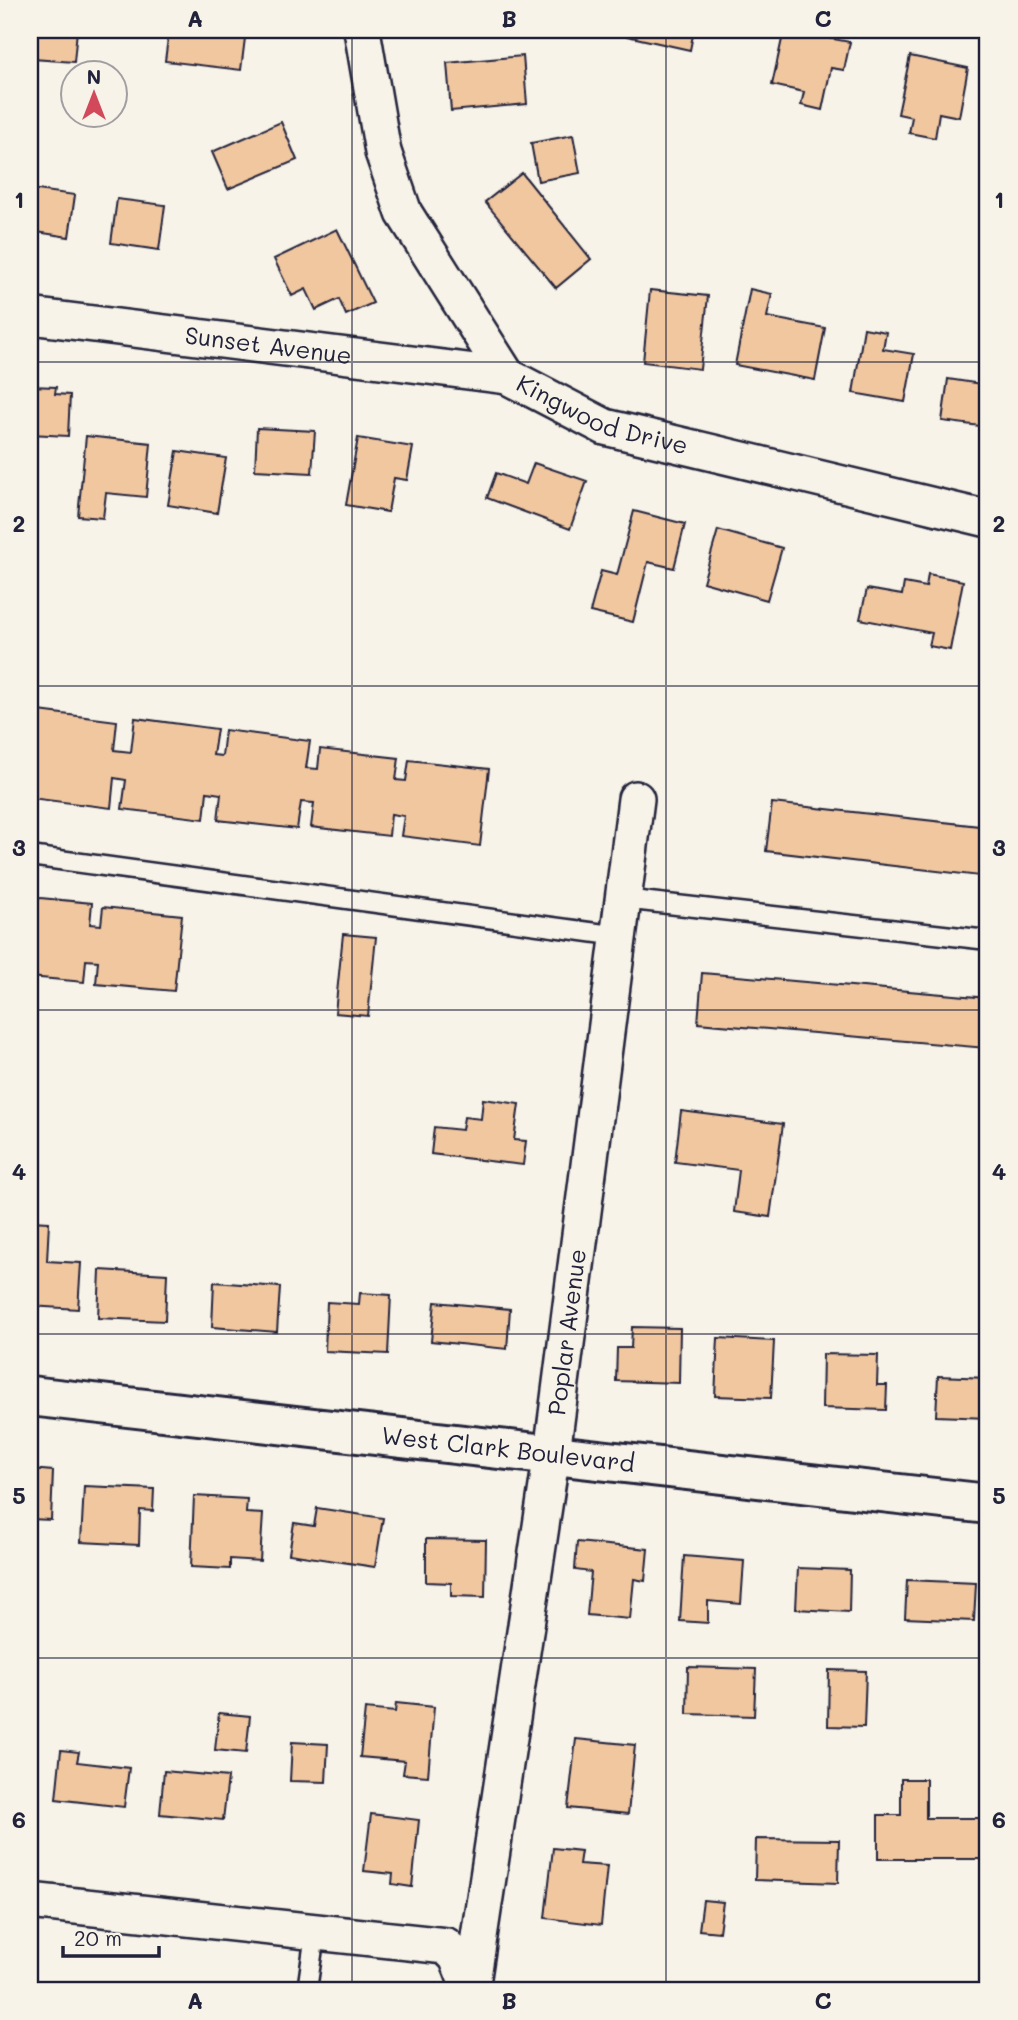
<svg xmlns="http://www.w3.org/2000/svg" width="1018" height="2020" viewBox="0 0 1018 2020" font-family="Mali,sans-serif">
	<rect width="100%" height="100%" fill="#f7f3e8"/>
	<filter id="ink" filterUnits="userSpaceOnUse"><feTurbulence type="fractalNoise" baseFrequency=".0143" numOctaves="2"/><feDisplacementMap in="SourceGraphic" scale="14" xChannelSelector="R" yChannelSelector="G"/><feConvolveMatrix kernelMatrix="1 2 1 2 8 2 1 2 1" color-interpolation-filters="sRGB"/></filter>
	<g filter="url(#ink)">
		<path fill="#f1c7a0" stroke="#22223b" stroke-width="2" d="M36,30H77L74,62L33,59Z
			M169,30H246L241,70L165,61Z
			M600,30H694L690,50Z
			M784,30L850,42L844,70L831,68L822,110L801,105L804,92L772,85Z
			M523,56L527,104L451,111L447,63Z
			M910,56L968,68L959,117L939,113L935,138L909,133L912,117L898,114Z
			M281,122L297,160L228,189L212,152Z
			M573,135L580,173L538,181L531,143Z
			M522,173L591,259L556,288L485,202Z
			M30,189L75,195L69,237L30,231Z
			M117,199L165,205L159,250L111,243Z
			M337,229L373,303L346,315L339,299L316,310L306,289L292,296L274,259Z
			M750,289L772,294L767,317L825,328L815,380L735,365Z
			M650,290L708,296L700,369L643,362Z
			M864,328L886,332L883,349L914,354L905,402L853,393Z
			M948,379L988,385V427L942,421Z
			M30,386L56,387L55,394L70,395L68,436L30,434Z
			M257,428L315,431L312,473L255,470Z
			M86,436L151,443L146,497L106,493L103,518L78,516Z
			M358,438L413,447L407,480L394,478L388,512L346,505Z
			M177,451L226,458L217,513L168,505Z
			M534,463L587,481L570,529L487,498L496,473L526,484Z
			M634,511L685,524L674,568L648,562L633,622L590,612L601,571L617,575Z
			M718,530L782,548L767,600L703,582Z
			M928,574L963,581L950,650L929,646L932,633L860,619L867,589L902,595L904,583L926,587Z
			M39,711L117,721L114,750L131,752L135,718L217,729L213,755L222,756L225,730L310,741L306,768L318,769L320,749L399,758L396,780L406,781L409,760L489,769L480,846L401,836L404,816L391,814L389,836L311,827L314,803L301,802L297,829L218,820L221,794L207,792L204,819L122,809L126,780L114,778L111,808L30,798Z
			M772,803L988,827V877L766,851Z
			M30,897L92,903L90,924L101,925L103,907L182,915L174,991L96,984L98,961L86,960L84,982L30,977Z
			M343,934L376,937L368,1016L335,1013Z
			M702,973L988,998L986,1048L698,1023Z
			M483,1099L519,1104L514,1140L526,1141L523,1165L431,1154L434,1127L462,1130L464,1117L481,1119Z
			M681,1111L783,1124L770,1217L734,1212L739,1170L675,1162Z
			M30,1221L49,1222L47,1261L81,1263L78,1309L30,1306Z
			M100,1270L167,1274L165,1321L98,1318Z
			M214,1282L280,1287L277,1332L212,1327Z
			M360,1293L391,1295L388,1354L325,1351L327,1302L359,1304Z
			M435,1302L510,1309L507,1349L431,1341Z
			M632,1327L680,1328L679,1383L616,1381L617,1348H631Z
			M718,1338L774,1341L771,1398L715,1396Z
			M823,1354L878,1355L877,1385H887L886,1410L822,1408Z
			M938,1376L988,1378V1418L936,1416Z
			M30,1469L53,1471L51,1520L30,1519Z
			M84,1486L154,1489L153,1511L140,1510L139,1545L81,1542Z
			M194,1496L247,1499L246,1513L263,1514L260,1561L230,1559V1569L191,1567Z
			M317,1508L383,1518L375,1567L289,1554L294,1523L314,1526Z
			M426,1539L486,1540L485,1597L451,1596V1583L426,1582Z
			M577,1542L648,1549L645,1581L634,1579L630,1619L587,1615L591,1572L575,1570Z
			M684,1556L744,1561L741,1604L708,1601V1623L680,1621Z
			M798,1568L850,1570L849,1612L796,1609Z
			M907,1580L976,1583L974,1621L905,1618Z
			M688,1667L756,1669L754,1716L687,1714Z
			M829,1670L866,1671L864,1727L828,1726Z
			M396,1703L434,1707L428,1776L403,1774L405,1761L360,1757L365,1709L395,1712Z
			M219,1713L250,1716L246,1753L215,1750Z
			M576,1739L635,1745L628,1814L568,1808Z
			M292,1742L328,1744L326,1782L290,1781Z
			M61,1750L79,1752L77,1762L129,1768L124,1807L56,1799Z
			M164,1771L228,1777L223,1820L160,1814Z
			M901,1779H926V1818H988V1859H878V1815H901Z
			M371,1814L419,1820L412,1887L392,1884L393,1874L364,1871Z
			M756,1839L839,1840L838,1883L755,1880Z
			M553,1848L581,1851L579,1864L607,1866L601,1925L545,1918Z
			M703,1900L723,1902L719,1932L699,1930Z"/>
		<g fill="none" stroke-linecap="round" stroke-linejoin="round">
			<g stroke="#22223b" stroke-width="23">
				<path id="service" d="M30,856L619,936
					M623,899L988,940
					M307,1990L315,1934"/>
			</g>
			<g stroke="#22223b" stroke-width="40">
				<g id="minor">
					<path id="s1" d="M362,30L383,152L404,213L507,376L605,427L988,519"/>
					<path id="s2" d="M30,316L507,376"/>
					<path d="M30,1901L446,1946L457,1957L470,1990"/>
					<path id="s3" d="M471,1990L552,1453L636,799"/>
				</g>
			</g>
			<g stroke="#22223b" stroke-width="44">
				<g id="tertiary">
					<path id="s4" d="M30,1396L988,1504"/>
				</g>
			</g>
			<use href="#service" stroke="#f7f3e8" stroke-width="18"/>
			<use href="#minor" stroke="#f7f3e8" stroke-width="35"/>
			<use href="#tertiary" stroke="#f7f3e8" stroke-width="38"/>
		</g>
	</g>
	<path fill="none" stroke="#22223b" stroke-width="2" stroke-opacity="0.55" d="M352,30V1990M666,30V1990M30,362H988M30,686H988M30,1010H988M30,1334H988M30,1658H988"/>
	<g text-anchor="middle" stroke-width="7" stroke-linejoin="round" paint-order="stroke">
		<g font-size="24" fill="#22223b" stroke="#f7f3e8">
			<text dy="8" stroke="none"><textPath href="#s2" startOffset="240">Sunset Avenue</textPath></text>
			<text dy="8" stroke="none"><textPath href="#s1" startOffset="485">Kingwood Drive</textPath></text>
			<text dy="8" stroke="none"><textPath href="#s3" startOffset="665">Poplar Avenue</textPath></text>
			<text dy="8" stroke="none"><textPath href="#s4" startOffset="481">West Clark Boulevard</textPath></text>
		</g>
	</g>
	<rect width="1018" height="2020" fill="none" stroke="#f7f3e8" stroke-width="77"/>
	<g transform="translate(94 94)"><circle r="33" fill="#f7f3e8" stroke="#a29fa3" stroke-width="2"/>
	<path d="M0-5L12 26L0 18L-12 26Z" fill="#d1495b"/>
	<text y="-10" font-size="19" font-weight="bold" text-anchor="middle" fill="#22223b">N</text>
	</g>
	<path d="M63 1946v10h96v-10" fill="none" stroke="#22223b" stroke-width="3.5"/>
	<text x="74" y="1946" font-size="21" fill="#22223b" stroke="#f7f3e8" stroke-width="5" paint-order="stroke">20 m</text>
	<rect x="38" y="38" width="941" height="1944" fill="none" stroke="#22223b" stroke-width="2.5"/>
	<g font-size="23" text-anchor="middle" font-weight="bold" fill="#22223b">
		<text x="195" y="27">A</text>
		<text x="509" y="27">B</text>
		<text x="823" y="27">C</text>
		<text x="19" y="208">1</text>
		<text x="999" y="208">1</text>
		<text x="19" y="532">2</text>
		<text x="999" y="532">2</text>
		<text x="19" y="856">3</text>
		<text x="999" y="856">3</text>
		<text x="19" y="1180">4</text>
		<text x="999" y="1180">4</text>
		<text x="19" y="1504">5</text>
		<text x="999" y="1504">5</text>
		<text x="19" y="1828">6</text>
		<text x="999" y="1828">6</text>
		<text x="195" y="2009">A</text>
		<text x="509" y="2009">B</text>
		<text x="823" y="2009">C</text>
	</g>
</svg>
